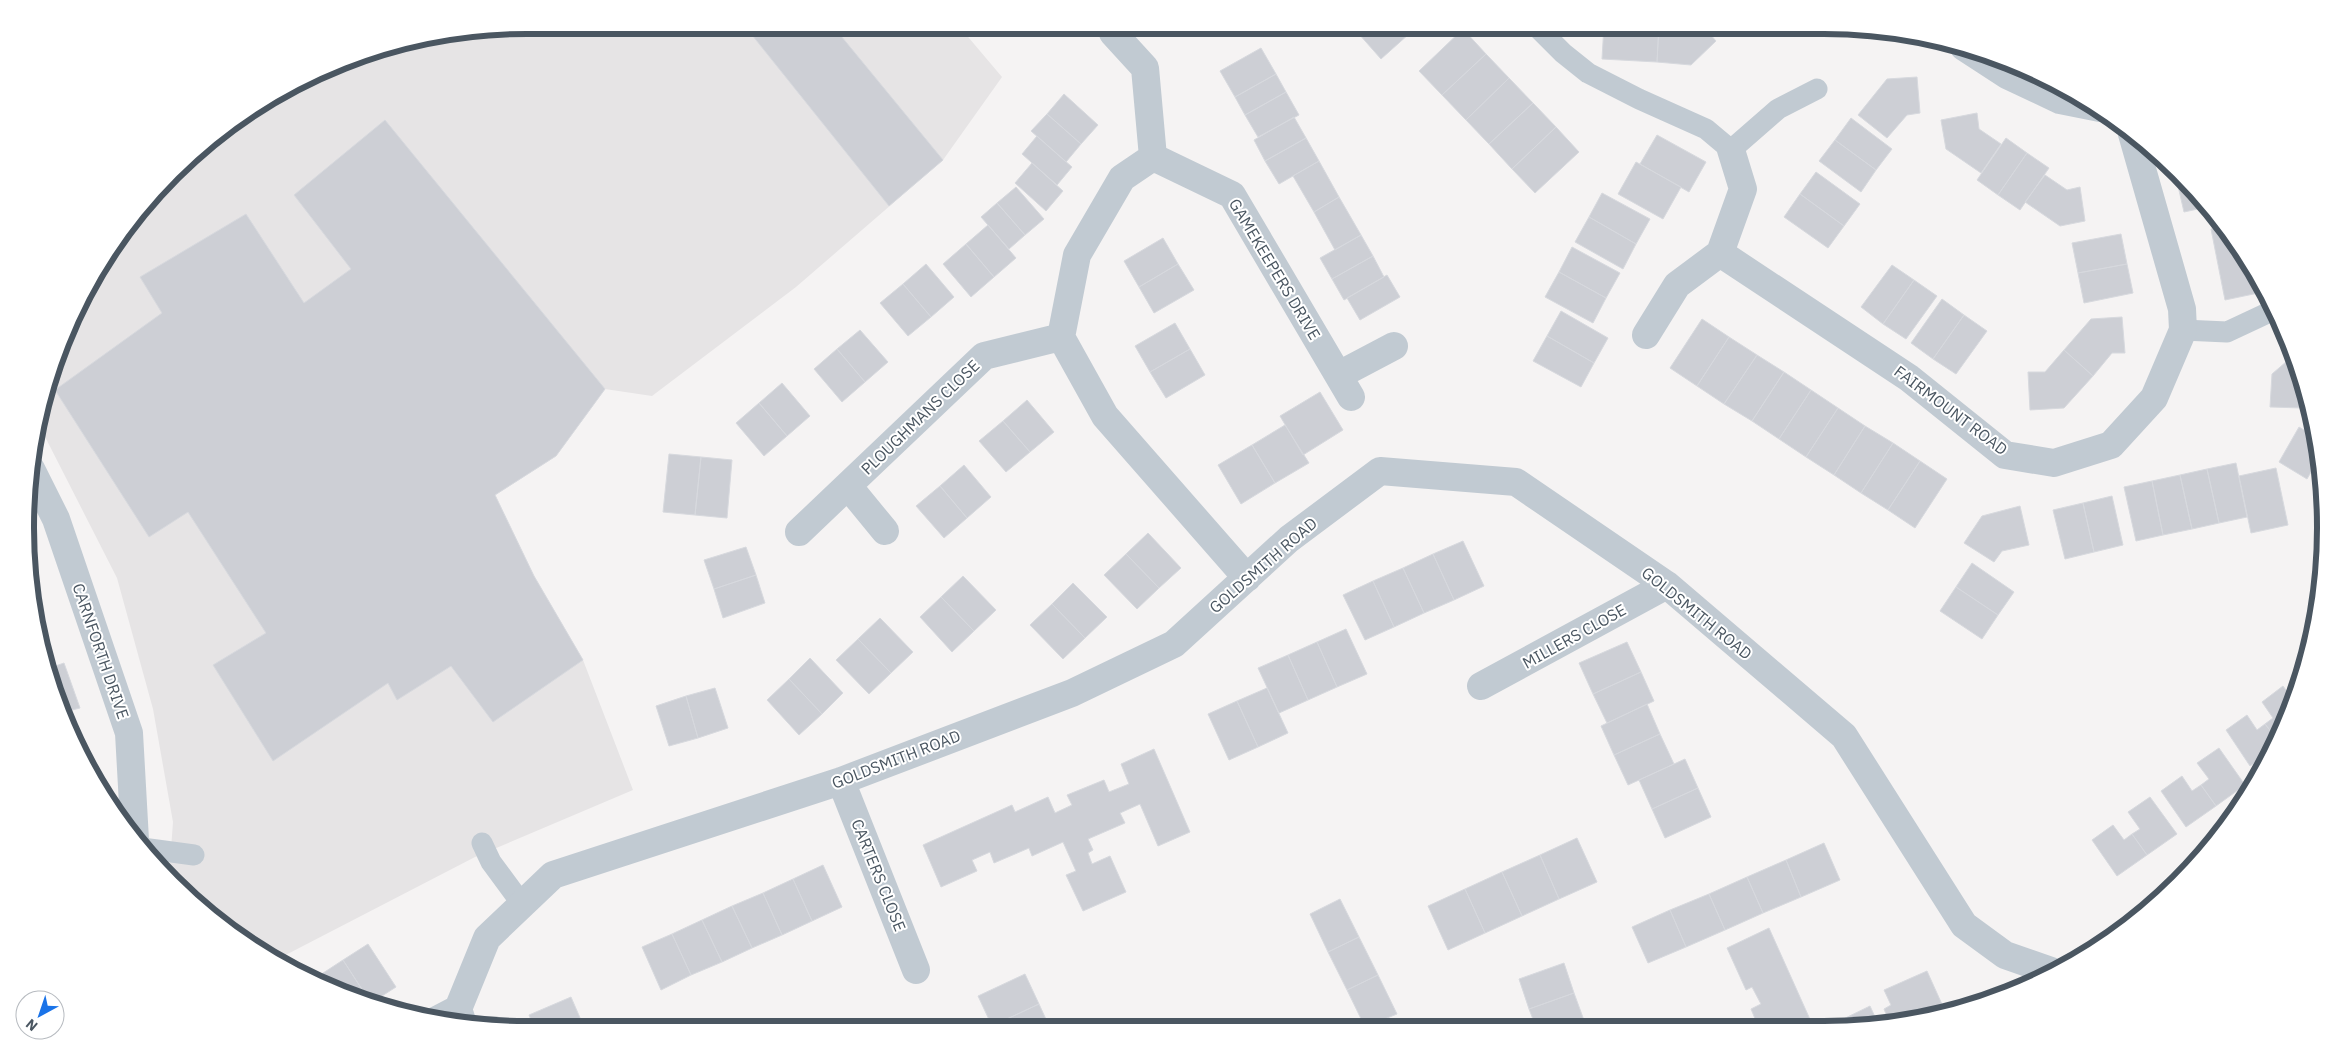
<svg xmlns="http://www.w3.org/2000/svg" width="2351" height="1055" viewBox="0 0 2351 1055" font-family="'IBM Plex Sans',sans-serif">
	<rect width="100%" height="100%" fill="#f5f3f3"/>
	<path fill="#e6e4e5" d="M528,25H958L1002,77L943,160L796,287L652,396L605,389L556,456L495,495L534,576L583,660L633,790L475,857L274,961L196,905L169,877L173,822L153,709L117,578L37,421L52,366L92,277L150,196L196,150L276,92L366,52L430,35Z"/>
	<path fill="#cdcfd5" stroke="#d7d9de" d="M744,25H832L943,160L889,206Z
		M1351,25H1419L1381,59Z
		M1604,25H1659L1657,62L1602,59Z
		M1659,25H1702L1716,41L1691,65L1657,62Z
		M1718,25H1734L1725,33Z
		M1463,29L1486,54L1442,95L1419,71Z
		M1261,48L1276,74L1235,97L1220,71Z
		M1486,54L1509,78L1466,120L1442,95Z
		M1276,74L1286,92L1245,115L1235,97Z
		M1917,77L1920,113L1907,115L1887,138L1858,115L1887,79Z
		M1509,78L1533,103L1489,144L1466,120Z
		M1286,92L1299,115L1258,137L1245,115Z
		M1064,94L1098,125L1081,144L1047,114Z
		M1533,103L1556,127L1512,169L1489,144Z
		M1977,113L1979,129L2001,144L1981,173L1946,149L1941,120Z
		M1047,114L1081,144L1066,162L1031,131Z
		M1294,117L1306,138L1265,161L1254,140Z
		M1851,118L1892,149L1876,170L1835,140Z
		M385,120L605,389L556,456L495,495L534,576L583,660L493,722L451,666L397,700L388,683L273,761L213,665L266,633L188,512L149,537L55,390L162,313L140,277L246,214L304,303L351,269L294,195Z
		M1556,127L1579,152L1535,193L1512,169Z
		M1657,135L1706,162L1689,192L1640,164Z
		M1037,136L1072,167L1057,185L1022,154Z
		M1306,138L1319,161L1279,184L1265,161Z
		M2006,138L2027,153L1998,195L1977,180Z
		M1835,140L1876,170L1861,192L1819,161Z
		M2027,153L2049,168L2020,210L1998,195Z
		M1319,161L1339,197L1314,212L1293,176Z
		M1636,162L1681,187L1663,219L1618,194Z
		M1032,163L1063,191L1046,211L1015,183Z
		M1816,172L1860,204L1844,226L1800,194Z
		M2179,172L2207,207L2184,212L2175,173Z
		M2045,175L2067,190L2080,187L2085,221L2060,226L2025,202Z
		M1016,187L1044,219L1025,235L997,203Z
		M1602,193L1650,219L1636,244L1589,217Z
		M1800,194L1844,226L1828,248L1784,217Z
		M1339,197L1361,235L1335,250L1314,212Z
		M997,203L1025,235L1009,249L981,217Z
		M1589,217L1636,244L1623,269L1575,242Z
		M988,225L1016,258L994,277L966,244Z
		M2224,227L2241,248L2263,292L2225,300L2211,229Z
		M2121,234L2127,264L2078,273L2072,243Z
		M1361,235L1373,256L1332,279L1320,258Z
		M1163,238L1178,264L1139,287L1124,261Z
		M966,244L994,277L971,297L943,264Z
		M1572,247L1620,273L1606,298L1559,272Z
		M1373,256L1384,277L1344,300L1332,279Z
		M926,264L954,297L931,317L903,284Z
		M1178,264L1194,290L1154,313L1139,287Z
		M2127,264L2133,293L2084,303L2078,273Z
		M1892,265L1914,280L1883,324L1861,307Z
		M1559,272L1606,298L1593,323L1545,297Z
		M1387,275L1400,297L1360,320L1347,298Z
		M1914,280L1937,296L1906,339L1883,324Z
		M903,284L931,317L908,336L880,303Z
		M1942,299L1964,315L1933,359L1911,343Z
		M1561,311L1608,338L1594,363L1547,336Z
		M1964,315L1987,331L1956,374L1933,359Z
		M2122,317L2125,353H2112L2093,376L2064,350L2091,319Z
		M1702,319L1729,337L1697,386L1670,368Z
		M1175,323L1190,349L1150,372L1135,346Z
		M860,330L888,362L865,382L837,349Z
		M1547,336L1594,363L1581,387L1533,361Z
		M1729,337L1757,355L1724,404L1697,386Z
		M837,349L865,382L842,402L814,369Z
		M1190,349L1205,375L1166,398L1150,372Z
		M2064,350L2093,376L2064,408L2030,410L2028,372H2045Z
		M1757,355L1784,372L1752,421L1724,404Z
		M2294,355L2305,392L2303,394L2302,408L2270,407L2272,374Z
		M1784,372L1811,390L1779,439L1752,421Z
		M782,383L810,416L787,436L759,403Z
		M1811,390L1838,408L1806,457L1779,439Z
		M1320,392L1343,430L1303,455L1280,416Z
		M1027,400L1054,432L1030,452L1003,421Z
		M759,403L787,436L764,456L736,423Z
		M1838,408L1865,426L1834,475L1806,457Z
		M1003,421L1030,452L1006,472L979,441Z
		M1285,425L1309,463L1275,483L1252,445Z
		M1865,426L1893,443L1861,493L1834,475Z
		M2299,427L2317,438L2319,458L2307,479L2279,462Z
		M1893,443L1920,461L1888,510L1861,493Z
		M1252,445L1275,483L1241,504L1218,465Z
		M669,454L701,457L695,515L663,512Z
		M701,457L732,460L727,518L695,515Z
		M1920,461L1947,479L1915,528L1888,510Z
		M2236,463L2247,517L2219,523L2207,469Z
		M964,465L991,497L967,518L940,486Z
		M2276,468L2288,525L2251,533L2239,476Z
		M2207,469L2219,523L2192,529L2180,475Z
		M2180,475L2192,529L2163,535L2152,481Z
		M2152,481L2163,535L2136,541L2124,487Z
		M940,486L967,518L944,538L916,506Z
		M2112,496L2123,545L2094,552L2083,503Z
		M2083,503L2094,552L2065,559L2053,510Z
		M2020,506L2029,545L2002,551L1994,562L1964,543L1982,516Z
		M1148,533L1181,568L1159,588L1126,554Z
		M1463,541L1484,586L1454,600L1433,554Z
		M746,547L756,575L714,589L704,560Z
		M1126,554L1159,588L1137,609L1104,575Z
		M1433,554L1454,600L1424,613L1403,568Z
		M1972,563L2014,592L1998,615L1956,587Z
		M1403,568L1424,613L1394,627L1373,581Z
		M756,575L765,603L723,618L714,589Z
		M963,576L996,610L974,631L941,597Z
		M1373,581L1394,627L1365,640L1343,595Z
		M1073,583L1107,617L1085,638L1052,604Z
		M1956,587L1998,615L1982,639L1940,611Z
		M941,597L974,631L952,652L920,617Z
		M1052,604L1085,638L1063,659L1030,625Z
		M880,618L913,652L891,673L858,639Z
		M1346,629L1367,674L1337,687L1317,642Z
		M858,639L891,673L869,694L836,660Z
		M1317,642L1337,687L1308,700L1288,655Z
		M1627,642L1641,672L1593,694L1579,663Z
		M1288,655L1308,700L1279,713L1258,668Z
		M810,658L843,693L822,714L789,679Z
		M64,663L80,708L68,711L89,771L52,689L47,669Z
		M2303,669L2297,688L2291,680Z
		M1641,672L1654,701L1607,723L1593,694Z
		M789,679L822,714L799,735L767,700Z
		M2283,686L2294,701L2288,720L2277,739L2265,724L2273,718L2262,702Z
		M715,688L728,728L698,738L686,696Z
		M1267,688L1288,733L1258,747L1237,701Z
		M686,696L698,738L669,746L656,706Z
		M1237,701L1258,747L1229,760L1208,714Z
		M1647,704L1660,734L1614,755L1601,726Z
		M2247,715L2257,730L2265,724L2277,739L2269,753L2250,766L2226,730Z
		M1660,734L1674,764L1628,785L1614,755Z
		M2219,748L2245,785L2216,806L2201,785L2209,779L2197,763Z
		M1154,749L1190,832L1158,846L1140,804L1120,813L1125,823L1088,839L1093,850L1088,853L1092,864L1110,856L1126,892L1083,911L1066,875L1076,871L1063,842L1032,856L1029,848L994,863L990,852L972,860L977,871L941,887L923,845L1012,805L1015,812L1048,797L1055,813L1072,805L1067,795L1104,780L1109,792L1129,784L1121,764Z
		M1685,759L1698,788L1652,809L1639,780Z
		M2182,776L2192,791L2201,785L2216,806L2186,827L2161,791Z
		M1698,788L1711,817L1665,838L1652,809Z
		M2150,797L2177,834L2147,855L2132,834L2140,829L2128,812Z
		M2113,825L2124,840L2132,834L2147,855L2117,876L2092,840Z
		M1577,838L1597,882L1559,899L1540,855Z
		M1824,843L1840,880L1801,897L1786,860Z
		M1540,855L1559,899L1522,916L1502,872Z
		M1786,860L1801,897L1763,913L1747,877Z
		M823,865L842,907L812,921L793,879Z
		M1502,872L1522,916L1485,933L1465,889Z
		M1747,877L1763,913L1725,930L1709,894Z
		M793,879L812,921L782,935L763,893Z
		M1465,889L1485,933L1448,950L1428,906Z
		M763,893L782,935L752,948L732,906Z
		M1709,894L1725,930L1686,947L1670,910Z
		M1340,899L1359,937L1328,952L1310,914Z
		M732,906L752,948L722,962L702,920Z
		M1670,910L1686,947L1648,963L1632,927Z
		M702,920L722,962L691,975L672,934Z
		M1769,928L1813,1026H1758L1751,1009L1761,1004L1752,987L1746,990L1727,948Z
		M672,934L691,975L661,990L642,947Z
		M1359,937L1378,975L1347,990L1328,952Z
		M368,944L396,987L371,1003L343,960Z
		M343,960L370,1002L335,992L322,985L317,977Z
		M1564,963L1574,993L1529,1009L1519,979Z
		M1927,971L1945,1011L1889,1026H1829L1870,1006L1876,1019L1882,1016L1884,1021L1888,1019L1884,1009L1891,1005L1884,990Z
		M1025,974L1039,1004L992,1026L978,996Z
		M1378,975L1397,1014L1365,1027L1347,990Z
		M1574,993L1585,1023L1575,1027H1536L1529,1009Z
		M571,997L584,1027L577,1030H535L529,1015Z
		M1039,1004L1050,1028L993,1029L992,1026Z"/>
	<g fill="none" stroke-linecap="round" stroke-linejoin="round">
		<path stroke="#c1cad2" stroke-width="21" d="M1535,25L1563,53L1588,73L1639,99L1706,129L1731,150L1778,109L1817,89
			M2183,330L2227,332L2274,310
			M482,843L491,862L522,904
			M142,848L194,855"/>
		<path stroke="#c1cad2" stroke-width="28" d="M1113,25V33L1145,68L1153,157
			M1964,47L2007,75L2060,100L2100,108
			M1720,253L1743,189L1731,150
			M1646,335L1677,285L1720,253L1909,378L2005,455L2054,463L2111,445L2154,398L2183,330L2182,309L2132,134
			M1339,375L1394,346
			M31,469L56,519L129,733L135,840
			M848,486L885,531
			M799,532L984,356L1061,337
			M1247,578L1105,416L1061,337L1077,255L1122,178L1153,157L1232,195L1351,397
			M1481,686L1667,585
			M841,781L916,970
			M435,1021L458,1009
			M463,1024L458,1009L487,938L553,875L841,781L1072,693L1174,644L1289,539L1380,471L1516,482L1667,585L1844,736L1964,925L2005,955L2051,971"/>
	</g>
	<g text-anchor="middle" stroke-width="4" stroke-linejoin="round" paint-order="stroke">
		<g font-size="16" fill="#4a5661" stroke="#fff">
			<text transform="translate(1275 269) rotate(59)" y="6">GAMEKEEPERS DRIVE</text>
			<text transform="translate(1951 410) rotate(37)" y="6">FAIRMOUNT ROAD</text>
			<text transform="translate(920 417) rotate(-44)" y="6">PLOUGHMANS CLOSE</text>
			<text transform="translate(1263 565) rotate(-41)" y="6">GOLDSMITH ROAD</text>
			<text transform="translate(1697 613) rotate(39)" y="6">GOLDSMITH ROAD</text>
			<text transform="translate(1574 636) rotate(-29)" y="6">MILLERS CLOSE</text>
			<text transform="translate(101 651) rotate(71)" y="6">CARNFORTH DRIVE</text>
			<text transform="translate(896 759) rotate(-21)" y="6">GOLDSMITH ROAD</text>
			<text transform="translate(879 875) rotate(68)" y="6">CARTERS CLOSE</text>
		</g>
	</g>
	<path d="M0 0H2351V1055H0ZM527 34H1824A493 493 0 0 1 2317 527V528A493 493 0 0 1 1824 1021H527A493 493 0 0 1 34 528V527A493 493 0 0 1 527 34Z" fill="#fff" fill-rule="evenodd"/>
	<path fill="none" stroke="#4a5661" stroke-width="6" d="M527 34H1824A493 493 0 0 1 2317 527V528A493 493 0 0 1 1824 1021H527A493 493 0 0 1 34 528V527A493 493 0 0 1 527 34Z"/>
	<g transform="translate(40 1015) rotate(220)"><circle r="24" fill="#ffffff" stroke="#b7bbc0"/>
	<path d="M0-4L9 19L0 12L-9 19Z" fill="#1a73e8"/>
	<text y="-8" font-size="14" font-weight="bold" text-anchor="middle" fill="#4a5661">N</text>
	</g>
</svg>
